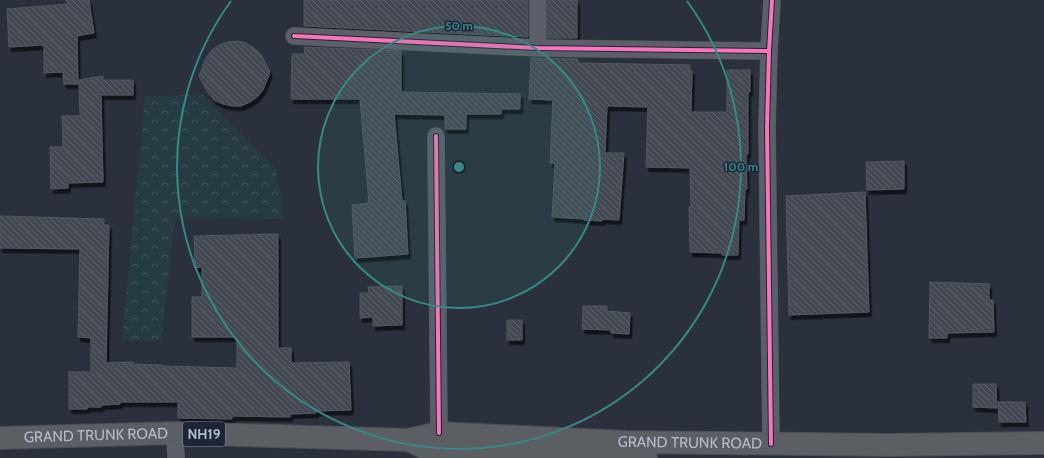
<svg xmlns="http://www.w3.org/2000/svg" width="1044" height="458" viewBox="0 0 1044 458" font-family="Cabin,sans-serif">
	<defs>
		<pattern id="forest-crowns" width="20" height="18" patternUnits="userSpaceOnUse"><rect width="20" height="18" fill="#263c43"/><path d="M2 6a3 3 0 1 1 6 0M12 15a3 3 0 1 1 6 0" fill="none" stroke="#43565d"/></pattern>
		<pattern id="building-back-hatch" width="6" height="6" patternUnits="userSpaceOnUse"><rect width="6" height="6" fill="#424851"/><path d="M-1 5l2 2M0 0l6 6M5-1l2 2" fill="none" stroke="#5b6069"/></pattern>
		<filter id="shadow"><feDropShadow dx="2.5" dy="4.5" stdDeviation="0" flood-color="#0009"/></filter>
	</defs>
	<rect width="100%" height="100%" fill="#2a313c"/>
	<path fill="url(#forest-crowns)" d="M202,94L276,169L284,219L175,217L161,341L122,340L145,97Z"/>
	<path fill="url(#building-back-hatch)" stroke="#525862" filter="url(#shadow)" d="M66,0H89L94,33L77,36L78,84H64L63,72L44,73V45L9,47L7,9L68,4Z
		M304,0H528V37L304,26Z
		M548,0H577V38H548Z
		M237,41L246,43L254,48L261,54L270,72L263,90L257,97L250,102L241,106H232L223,104L214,100L208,93L199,76L206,58L212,50L219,45L228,42Z
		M304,47L401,51V92L520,94V109H501V114H466V129H445V115L394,114L402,201H405L408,254L355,258L352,205L369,203L360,99H291L292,54H305Z
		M531,58L578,59V63L690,65L689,70H692L691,112H727V70H750V92H748V154H746L747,189H745L744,220H739L738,255H722V253L690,252L689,207H691L690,168L646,167L648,107L607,106L605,153H624L619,220L602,219V221L584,220V219L552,217L555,163H550L553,100L529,99Z
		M103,76V80H133V95H101L103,182L68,183V188L51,189L50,147H63L62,116H80L79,80Z
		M904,161V189L867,190L866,162Z
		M865,192L869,312L789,315L786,196Z
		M0,216L104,219V225H109L106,363L133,362V364L162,365V366L237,368V337H192V297H202V267L195,268L194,236L278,234V348H291V363L349,362L351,410L316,411V413L290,414V417L232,416V419L178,418V402H120V404L101,405V407H87V409H69V372H91V338L78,337L80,249L0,248Z
		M930,282L989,284V300H993L994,332L947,333V338H929Z
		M402,286V325L373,326V317L360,318V293H369L368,287Z
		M583,306H607V311L630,313L629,334L611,333V330L582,329Z
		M507,320H522V340H507Z
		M973,384H996L997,408L973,407Z
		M998,402H1025L1026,422H999Z"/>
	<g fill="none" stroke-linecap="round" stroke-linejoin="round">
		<g stroke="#484d56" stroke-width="18">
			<path id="street" d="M538,0V48
				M294,36L538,48L769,51
				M436,136L439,433
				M175,433L176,458
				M771,444L767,127L769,51L772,0"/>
		</g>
		<g stroke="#474c56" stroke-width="24">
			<g id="highway">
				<path id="s1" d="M0,438L175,433L408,440L439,433L626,442L891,445L1044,443"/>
				<path d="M408,440L438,454L646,458"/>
			</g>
		</g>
		<use href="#street" stroke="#5b5f68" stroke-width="17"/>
		<use href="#highway" stroke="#5b5e62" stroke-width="22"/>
		<g stroke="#1c2637" stroke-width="6">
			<path id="cycleway" d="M294,36L538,48L769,51
				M436,136L439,433
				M771,444L767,127L769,51L772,0"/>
		</g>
		<use href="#cycleway" stroke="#fb73b8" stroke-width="4"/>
	</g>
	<circle cx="459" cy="167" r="141" fill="#388886" fill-opacity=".12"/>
	<g fill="none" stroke="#388886" stroke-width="2">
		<circle cx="459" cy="167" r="141"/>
		<path d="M687 1A282 282 0 1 1 231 1"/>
	</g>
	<g text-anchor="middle" stroke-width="3" stroke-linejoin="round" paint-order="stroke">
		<rect fill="#1c2637" stroke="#868f9f" stroke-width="1" x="183" y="422" width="42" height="24" rx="3"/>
		<g font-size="14" font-weight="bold" fill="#b4bccc">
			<text x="204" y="439">NH19</text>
		</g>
		<g font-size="15" fill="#b4bccc" stroke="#1c2637">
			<text dy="5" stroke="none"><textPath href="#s1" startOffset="96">GRAND TRUNK ROAD</textPath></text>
			<text dy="5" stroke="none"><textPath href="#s1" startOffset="691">GRAND TRUNK ROAD</textPath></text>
		</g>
	</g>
	<circle cx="459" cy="167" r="6" fill="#388886" stroke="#1c2637" stroke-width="2"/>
	<g font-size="12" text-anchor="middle" font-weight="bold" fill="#388886" stroke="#1c2637" stroke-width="3" stroke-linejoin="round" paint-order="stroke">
		<text x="459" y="30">50 m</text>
		<text x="741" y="171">100 m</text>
	</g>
</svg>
